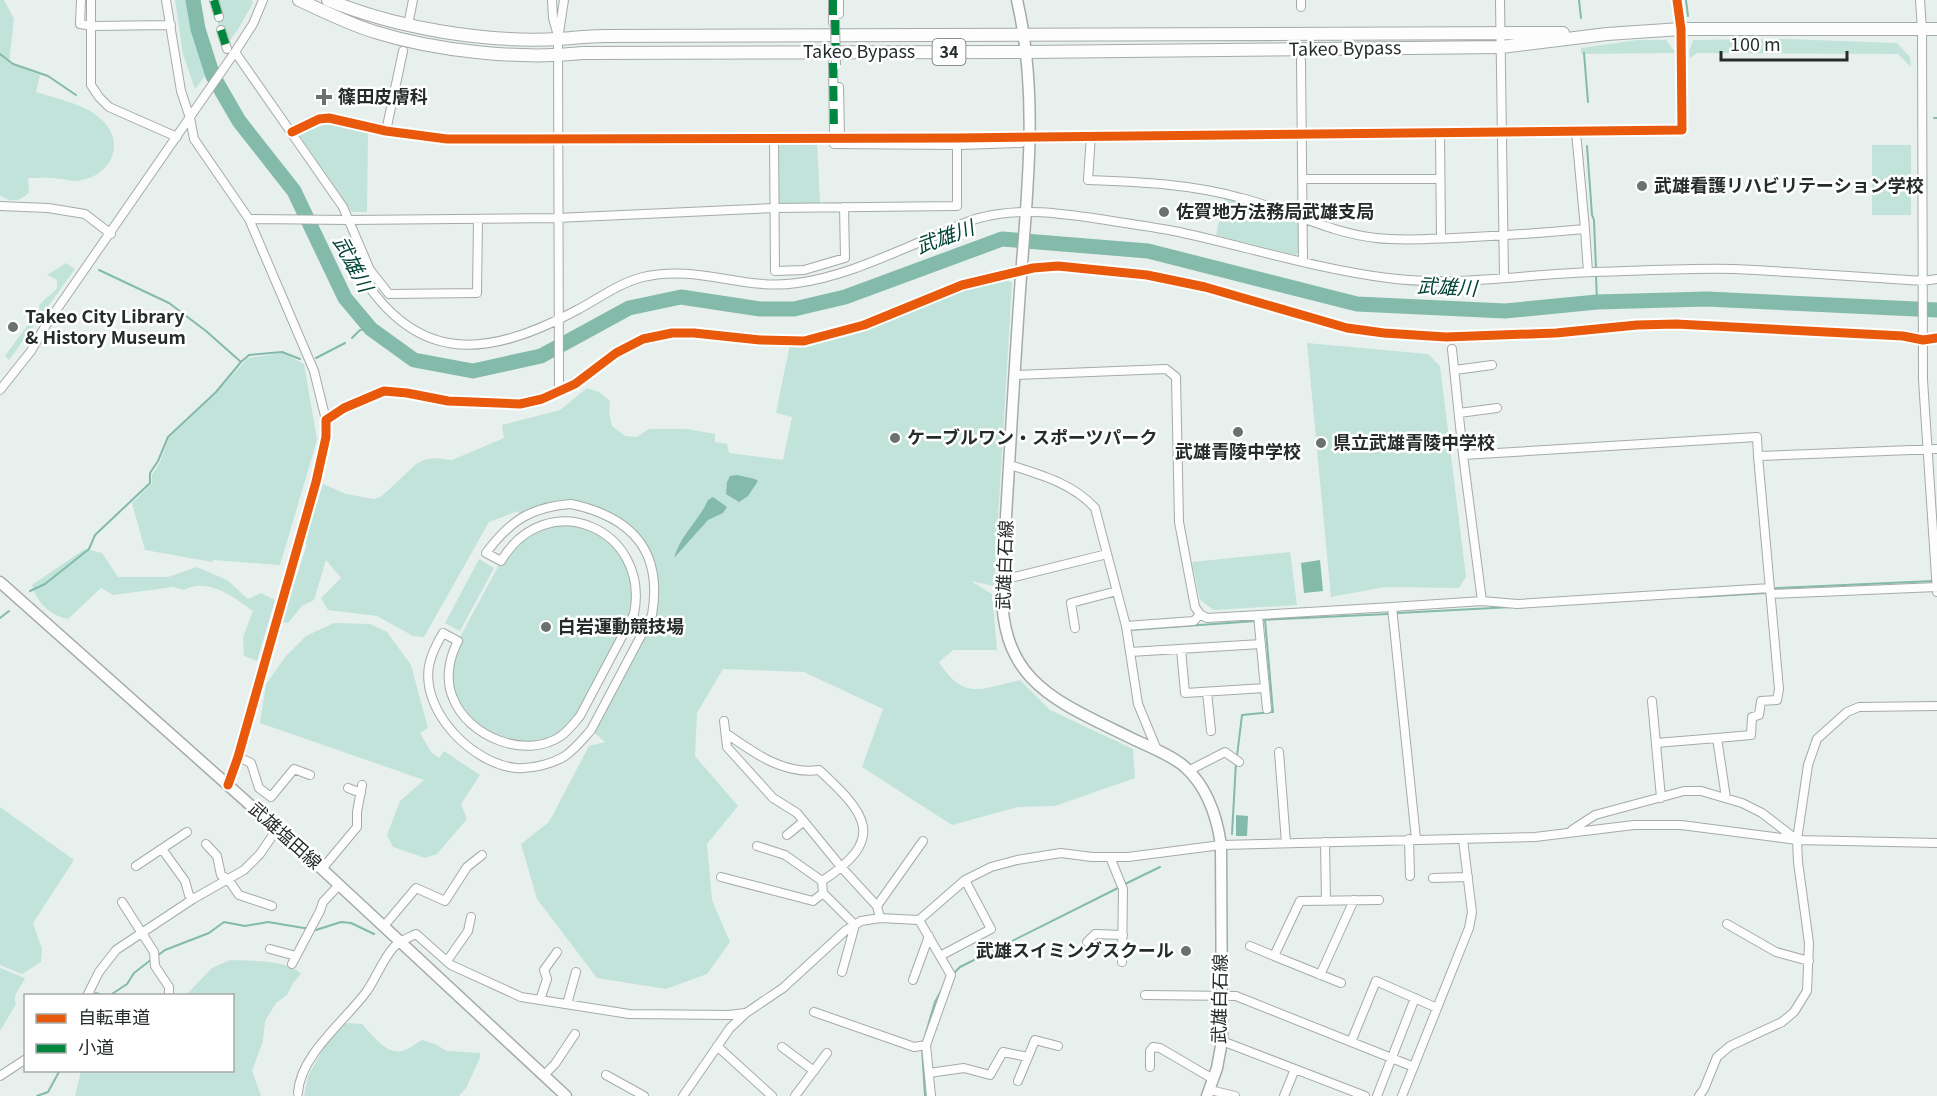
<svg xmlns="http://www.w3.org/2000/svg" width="1937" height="1096" viewBox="0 0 1937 1096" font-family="Georgia,'Noto Sans JP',serif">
	<rect width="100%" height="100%" fill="#e8f0ee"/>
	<path fill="#c2e3d9" d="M0,0H4L14,19L9,63L40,75L36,92C57,99 87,104 103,121C128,147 107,180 74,181C70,181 65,179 61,179C50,177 39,178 28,178L29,192C21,202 9,203 0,195Z
		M175,0H187L206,75L195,89L183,54Z
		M212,0H252L253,3L237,31L224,48Z
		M1787,39L1897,43L1910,57L1911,67L1898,54L1697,53L1690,58L1689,52L1693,40Z
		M1637,40H1666L1676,53L1581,54V48Z
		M330,121L368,131L367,212H352L300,136L301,132L320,122Z
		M778,141H817L820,203H779Z
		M1872,145H1911V215H1872Z
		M1225,196L1299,221L1300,252L1295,255L1216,235Z
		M66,263L75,269L9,360L5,356L40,308L39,306C45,297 51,296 57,288V280L47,275Z
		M1002,280H1008L1012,283L994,586L971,581L992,594L997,650H953L939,662C964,701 980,689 1020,680L1050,710L1133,749L1135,778L1055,806L1018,807L952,825L862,767L883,709L804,672L723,669L697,713L695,756L738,806L707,844L712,900L730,942L707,974L666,989L597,978L537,899L521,844L549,822L589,746L605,742L591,730L652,615L651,565L631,530L571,504L520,517L518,511L489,522L424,637L413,636L377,616L328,610L321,598L341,578L326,560L314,600L302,606L288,623L282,622L307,544L304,543L323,484L346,494L374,499L382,496L416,464L424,460L436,458L452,460L504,438L502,425L560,410L587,388L599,392L610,401L609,412L612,426L625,436L637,437L649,429H687L715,434V442L727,444L729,453L783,460L792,417L776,413L790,344C824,336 861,332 893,319C931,304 961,288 1002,280Z
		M1307,343L1428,354L1440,366L1466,577L1459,588L1385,587L1331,597Z
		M283,353L304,364L317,440L280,565L213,560L212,562L145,550L132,503L152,483V475L160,462L169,438L217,392L248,358Z
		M549,523L590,526L623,553L638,598L580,716L560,737L521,746L482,731L453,699L452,652L501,561L509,549Z
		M85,549L102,553L118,577H168L197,567L227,580L248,599L261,593L275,600L257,661L244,656L243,637L253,611C233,597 209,577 184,590L173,587L113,595L101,588L68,619C51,616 36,602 32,585Z
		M1290,552L1297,605L1214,610L1200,600L1192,562Z
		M479,559L494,568L460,631L445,623Z
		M334,623L370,624L387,632L411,665L428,728L420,733L431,752L439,758L444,751L480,775L461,804L467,819L437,854L425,858L393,847L387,835L400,801L424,780L260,723L266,684L286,656L306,636Z
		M0,807L74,860L33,923L42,949L41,962L22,974L0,965Z
		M230,960C249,961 288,959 301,974L293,983L287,995L276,1003L265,1021L263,1041L252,1071L261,1096H75L81,1071L232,1070V996L186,995L212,968Z
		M0,968L25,978C21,988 12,994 16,1004L0,1031Z
		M348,1023L362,1024C372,1034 388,1058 405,1050C411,1048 416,1043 422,1040L435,1044L447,1051L480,1053V1058L466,1088L459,1096H304L308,1076L336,1026Z"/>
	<path fill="#83baaa" d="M737,475L755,479L758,481L748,496L739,502L726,494L727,482L730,476Z
		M713,497L727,507L723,513L708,520L674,558C681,534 698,522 708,500Z
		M1320,560L1323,591L1304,593L1301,563Z
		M1236,815L1248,816L1247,836H1236Z"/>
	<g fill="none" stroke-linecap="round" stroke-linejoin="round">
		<path stroke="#83baaa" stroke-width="2" d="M1579,0L1581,18
			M1686,0L1688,16
			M1584,53L1588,102
			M0,54L13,64L48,76L76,95
			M1934,118H1937
			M1587,146L1592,215L1594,220L1596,269
			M99,270L169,303L206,331L241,362
			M1596,275L1597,302
			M352,338L360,330L371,329
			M316,358L345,343
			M1772,590L1777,588L1933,581
			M30,591L45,584L89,549L95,535L150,483V473L158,461L168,437L216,392L241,362L249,355L282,352L300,359
			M1698,597L1767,593
			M1398,613L1512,607
			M0,618L9,611
			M1261,620L1388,614
			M1130,630L1256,621
			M1237,756L1242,715L1273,712L1265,620
			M1232,834L1236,762
			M1125,884L1160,867
			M157,956L165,950L209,933L224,922L245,926L268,922L316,930L341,922L351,923L374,934
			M953,974L960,967L1120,887
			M93,996L96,993L104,996
			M109,996L127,984L134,973L152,959
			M925,1036L935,1002L941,991
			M922,1048L925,1096
			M37,1096L48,1092L60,1070"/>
		<path stroke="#83baaa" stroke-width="15" d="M193,0L198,29L213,76L239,121L294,191L345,298L371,329L414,360L473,371L541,356L629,308L681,297L760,309H794L845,297L1002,239L1148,251L1357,304L1505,311L1597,302L1707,299L1937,310"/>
		<g stroke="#a5aba9" stroke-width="10">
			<path id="minor" d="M81,0L80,24L92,26L171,25
				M91,0V85L99,97L109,107L177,137
				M166,0L181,91L190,118L194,139L249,219L314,371L326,420
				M214,0L219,17
				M552,0L553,18L558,36
				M833,0V23
				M839,0V14
				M1301,0V7
				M1500,0L1504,278
				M1920,0L1922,29L1923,380L1937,592
				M408,25L413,0
				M221,30L227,49
				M235,52L343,207L370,270L389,294L477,293L478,220
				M1301,60L1303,262
				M833,63L834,133
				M839,87L840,137
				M386,131L403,51
				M292,132L319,119L329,118L386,131L447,139L957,138L1682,130L1681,29L1677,0
				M1440,133L1441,238
				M1091,135L1088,180C1141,182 1191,184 1241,198C1286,209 1330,233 1376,238C1402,241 1428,239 1454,238C1498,236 1541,233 1585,229L1576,132
				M774,137L775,271L804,270L845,258L844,207
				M834,141V144L952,145
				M961,145L1021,143
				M1303,179H1440
				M0,206L48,208L85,214L111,234
				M249,219L349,220L557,218L774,208L957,206V138
				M1585,229L1588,272
				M360,249L354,263C411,364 483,361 577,310C598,299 619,283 643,277C699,264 743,291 797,283C847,276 892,253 937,235C952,229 968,220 983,217C1024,207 1065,214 1106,220C1130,224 1155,227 1179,232C1248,247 1317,269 1388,278C1456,287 1525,274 1594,272C1640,271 1687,268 1734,269C1797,272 1860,277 1923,281L1937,279
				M1452,349L1463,455
				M1455,370L1492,365
				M1015,375L1166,369L1176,377L1179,522L1195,607L1200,614L1207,618L1392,607L1416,839
				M0,390L31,351L46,325L235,52L253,24L263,0
				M559,392L558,39L564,0
				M1459,413L1497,408
				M1010,465C1041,475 1072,483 1095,508L1126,626L1138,704L1157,750
				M571,504C632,517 663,551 652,615L591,730C583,739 575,749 565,756C552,764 532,769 516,768C473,764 421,712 429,666C431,654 437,643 443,633L458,641C449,658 445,680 453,698C468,737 526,760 561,736C569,730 574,723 580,716L634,614C651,529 547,484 501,561L486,553C510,521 530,507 571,504Z
				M1002,580L1107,554
				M1771,594L1937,587
				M1482,601L1463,455L1757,437L1758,456L1937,449
				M1392,607L1482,601L1517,604L1770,588
				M1258,615L1267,709
				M1126,626L1194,621L1200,614
				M1075,628L1071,603L1117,591
				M1181,649L1185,693L1265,688
				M1130,652L1261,644
				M1207,692L1211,731
				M1652,701L1661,798
				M724,721L727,747L773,798L797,813L842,868L877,906L880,918
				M727,734C754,753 784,775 819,770C867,814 887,839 822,881L823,893
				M1717,738L1751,735L1752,717L1759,715L1761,701L1777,700L1779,689L1758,456
				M1656,743L1717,738L1726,798
				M1279,752L1286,843
				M238,757L251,763L259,788L271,797L294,769L310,775
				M1188,771L1225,752L1239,762
				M228,785L238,757L316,482L326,437V420L344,408L384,391L407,393L448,401L520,404L542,399L575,384L616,353L643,339L672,333H694L760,340L804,341L864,325L962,285L1033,268L1058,266L1147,275L1205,287L1347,328L1384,333L1446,337L1556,333L1637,325L1676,324L1903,336L1923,340L1937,338
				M348,788L361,793
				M1572,830L1595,815L1684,791H1701L1742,803L1762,813L1797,840
				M787,835L803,822
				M1409,839L1410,876
				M1325,842L1326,901
				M206,844L217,856L221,875L228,879L239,895L272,906
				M757,846L785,855L822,881
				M162,849L185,881L189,895L193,899
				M1110,857L1123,889L1122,962
				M136,866L187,832
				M322,869L357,827V812L362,785
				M721,877L813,901L823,893L855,925L842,972
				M1433,878L1468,877
				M122,902L154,952L155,966L169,987V996
				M877,906L923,841
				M919,920L951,975L926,1045L931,1096
				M1727,924L1776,952L1809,961
				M384,926L416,888L445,901L467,867L482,855
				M1087,942L1095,934L1123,935
				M1250,946L1274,956L1300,901L1379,900
				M270,949L296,956
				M940,956L991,929L965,880
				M1274,956L1341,983
				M447,961L468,931L471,917
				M292,964L320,911L323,902L339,885
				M1320,975L1354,900
				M913,980L929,936
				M1145,995L1236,996L1414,1067
				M87,996L99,972L116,950L193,899L244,870L260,854L277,829
				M540,1000L547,979L544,970L557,952
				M567,1004L576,972
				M814,1012L914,1047L926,1045
				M1222,1041L1365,1096
				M1351,1042L1376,981L1437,1008
				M717,1046L772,1096
				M782,1047L814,1071
				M1150,1067V1051L1153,1047L1160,1048L1213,1079
				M929,1073L964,1068L990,1075L1003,1052L1028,1057L1035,1040L1058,1046
				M544,1075L555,1064L575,1034
				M606,1075L644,1096
				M0,1076L26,1059
				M1018,1081L1028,1057
				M1210,1090L1235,1096
				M298,1093C300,1055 345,1021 367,991C376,978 382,961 393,948C399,941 408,938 416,934L451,965L521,997L629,1014L729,1015L745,1013
				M683,1096L730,1028L746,1013L783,988L845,931L861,921L880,918L919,920L965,880L991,867L1017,860L1061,853L1092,857H1128L1221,845L1535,837L1634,825H1681L1797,840L1937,843
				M795,1096L827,1053
				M1284,1096L1295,1069
				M1377,1096L1415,998
				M1402,1096L1469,928L1472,912L1463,840
				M1699,1096L1704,1089L1717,1057L1730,1046L1782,1022L1794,1012L1807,991L1809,943L1798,862L1797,840L1808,765L1817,739L1847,712L1859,707L1937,706"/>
		</g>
		<g stroke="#a5aba9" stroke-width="13">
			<path id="major" d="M1017,0C1037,86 1029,176 1022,263C1014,368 1009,474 1002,580C998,682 1054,700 1133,739C1150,747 1171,755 1185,767C1207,787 1217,817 1221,845L1222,1041L1217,1068L1207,1096
				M0,582L322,869L566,1096"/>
		</g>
		<g stroke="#a5aba9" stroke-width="14">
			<path id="highway" d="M299,0C323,11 349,24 375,32C436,51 520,60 583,53L1026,52L1501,47L1607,34L1681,29H1937
				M328,0C396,28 485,43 559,39C574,38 589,36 605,36L1563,33"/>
		</g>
		<use href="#minor" stroke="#fcfdfc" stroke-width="8"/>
		<use href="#major" stroke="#fcfdfc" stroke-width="10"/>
		<use href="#highway" stroke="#fcfdfc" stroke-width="12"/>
		<g stroke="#a5aba9" stroke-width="10" stroke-linecap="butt">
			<path id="minor-bridge" d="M835,20L836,65"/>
		</g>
		<use href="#minor-bridge" stroke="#fcfdfc" stroke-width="8"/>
		<path stroke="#00873e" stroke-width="8" stroke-dasharray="15 8" stroke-linecap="butt" d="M214,0L219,17
			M833,0V23
			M835,20L836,65
			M221,30L227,49
			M833,63L834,133"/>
		<g stroke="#fff" stroke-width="13">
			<path id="cycleway" d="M292,132L319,119L329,118L386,131L447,139L957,138L1682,130L1681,29L1677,0
				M228,785L238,757L316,482L326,437V420L344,408L384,391L407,393L448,401L520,404L542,399L575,384L616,353L643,339L672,333H694L760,340L804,341L864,325L962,285L1033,268L1058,266L1147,275L1205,287L1347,328L1384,333L1446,337L1556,333L1637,325L1676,324L1903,336L1923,340L1937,338"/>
		</g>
		<use href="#cycleway" stroke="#e8590c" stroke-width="9"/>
	</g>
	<g fill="#6a716f" stroke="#fff" stroke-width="2">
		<path d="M321 88h6v6h6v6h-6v6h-6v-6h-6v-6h6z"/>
		<circle cx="1642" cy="186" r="6"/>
		<circle cx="1164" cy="212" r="6"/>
		<circle cx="13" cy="327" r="6"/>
		<circle cx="1238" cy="432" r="6"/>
		<circle cx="895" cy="438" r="6"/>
		<circle cx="1321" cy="443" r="6"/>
		<circle cx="546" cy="627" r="6"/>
		<circle cx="1186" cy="951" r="6"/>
	</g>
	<g text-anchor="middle" stroke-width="5" stroke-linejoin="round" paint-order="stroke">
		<rect fill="#fff" stroke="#676b6a" stroke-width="1.5" x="932.5" y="39" width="33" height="26" rx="4.5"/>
		<g font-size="16" font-weight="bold" fill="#262c2a">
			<text x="949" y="58">34</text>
		</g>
		<g font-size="18" fill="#262c2a" stroke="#fff">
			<text transform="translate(1345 49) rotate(-1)" y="6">Takeo Bypass</text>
			<text x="859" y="58">Takeo Bypass</text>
			<text transform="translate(1005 565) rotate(-88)" y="6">武雄白石線</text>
			<text transform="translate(285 836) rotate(42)" y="6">武雄塩田線</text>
			<text transform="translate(1220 999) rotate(-89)" y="6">武雄白石線</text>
		</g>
		<g font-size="18" font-weight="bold" fill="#262c2a" stroke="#fff" text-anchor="start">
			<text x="338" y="103">篠田皮膚科</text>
			<text x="1654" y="192">武雄看護リハビリテーション学校</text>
			<text x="1176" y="218">佐賀地方法務局武雄支局</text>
			<text x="25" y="323">Takeo City Library<tspan x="25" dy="21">&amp; History Museum</tspan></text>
			<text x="907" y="444">ケーブルワン・スポーツパーク</text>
			<text x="1333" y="449">県立武雄青陵中学校</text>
			<text x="1238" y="458" text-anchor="middle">武雄青陵中学校</text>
			<text x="558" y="633">白岩運動競技場</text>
			<text x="1174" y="957" text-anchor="end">武雄スイミングスクール</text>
		</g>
		<g font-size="20" font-style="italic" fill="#004435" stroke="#fff">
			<text transform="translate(945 237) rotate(-20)" y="7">武雄川</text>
			<text transform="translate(353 264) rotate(62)" y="7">武雄川</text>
			<text transform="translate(1447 287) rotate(3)" y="7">武雄川</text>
		</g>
	</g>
	<rect x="24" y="994" width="210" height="78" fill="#ffffff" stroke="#a8abaa" stroke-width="1.5"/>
	<rect x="36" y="1014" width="30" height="9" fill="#e8590c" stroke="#a8abaa" stroke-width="1.5"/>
	<text x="78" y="1024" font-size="18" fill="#262c2a">自転車道</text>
	<rect x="36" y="1044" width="30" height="9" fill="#00873e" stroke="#a8abaa" stroke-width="1.5"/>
	<text x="78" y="1054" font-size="18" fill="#262c2a">小道</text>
	<path d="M1721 51v9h126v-9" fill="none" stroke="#262c2a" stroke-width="3"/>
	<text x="1730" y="51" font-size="18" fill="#262c2a" stroke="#ffffff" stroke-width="4.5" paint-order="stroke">100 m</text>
</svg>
